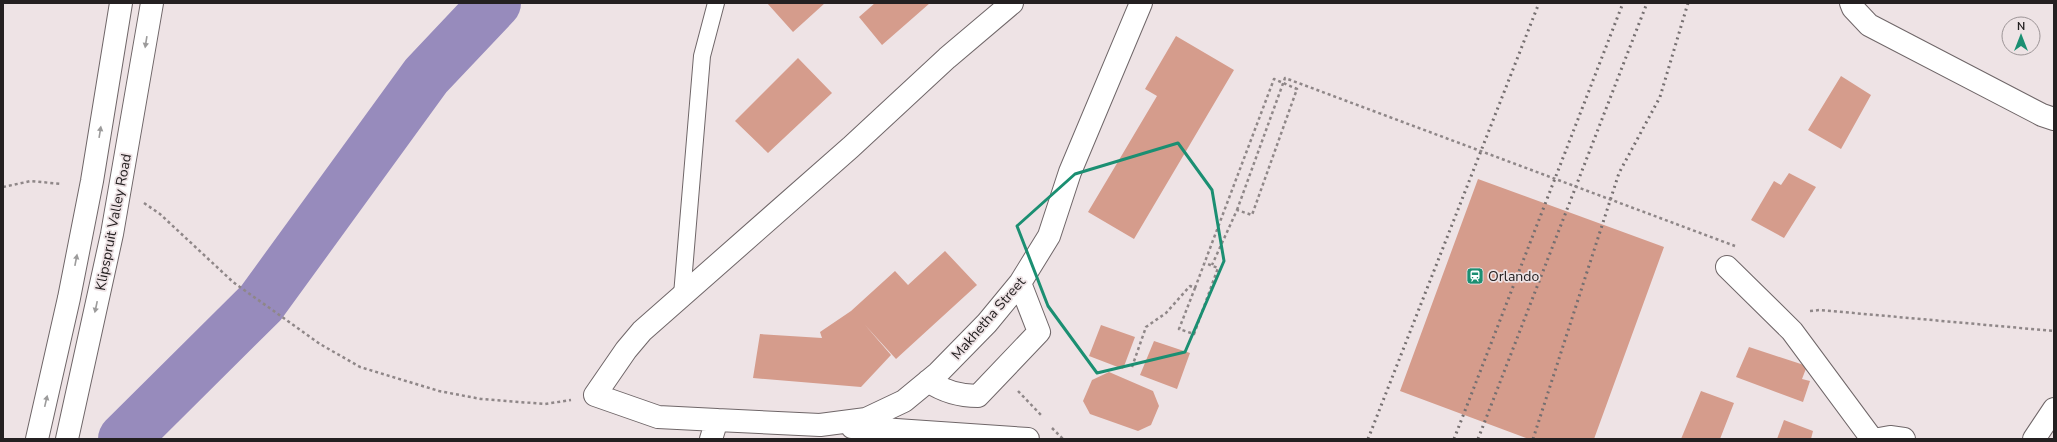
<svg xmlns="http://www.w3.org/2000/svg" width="2057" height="442" viewBox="0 0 2057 442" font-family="'Nunito Sans',sans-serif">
	<rect width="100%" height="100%" fill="#eee3e5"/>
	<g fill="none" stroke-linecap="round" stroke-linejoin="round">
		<path stroke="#978bbc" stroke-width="52" d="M124,439L261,303L426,76L495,3"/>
	</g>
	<path fill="#d59c8c" d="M767,3H825L793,32Z
		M875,3H930L882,45L859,17Z
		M1176,36L1234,70L1134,239L1088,212L1157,96L1145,89Z
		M798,58L832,93L768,153L735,121Z
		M1841,76L1871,95L1841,149L1808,130Z
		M1789,173L1816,187L1784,238L1751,220L1774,181L1781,185Z
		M1478,179L1664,247L1594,439H1529L1400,391Z
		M945,251L977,285L896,359L865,325L891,355L861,387L753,378L760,334L822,338L820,332L851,311L895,271L908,285Z
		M1101,325L1135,337L1123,369L1089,356Z
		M1154,341L1190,353L1177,389L1140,375Z
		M1749,347L1807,366L1802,379L1810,381L1803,402L1736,377Z
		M1109,372L1153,391L1159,406L1151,425L1138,431L1090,414L1083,401L1092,380Z
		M1701,391L1734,403L1720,439H1681Z
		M1784,420L1813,431L1811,439H1777Z"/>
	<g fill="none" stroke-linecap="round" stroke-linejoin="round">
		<g stroke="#6f6668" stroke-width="18">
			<path id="lane" d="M682,295L702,56L716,3"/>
		</g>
		<g stroke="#6f6668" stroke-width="24">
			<path id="street" d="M1851,3L1853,8L1869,25L2042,115L2054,119
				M1727,267L1792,331L1872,439
				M928,381C943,391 959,396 978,396L1039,332L1020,283
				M717,420L658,417L595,395L626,350L642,331L851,147L947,58L1012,3
				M852,427L1028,439
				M711,439L717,420L820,425L866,419L904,401L938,373L987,323L1020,283L1049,236L1070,172L1141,3
				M1879,439L1890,437L1904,439
				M2034,439L2054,409"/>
		</g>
		<g stroke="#6f6668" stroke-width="24">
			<path id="secondary" d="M37,439L69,298L92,181L121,3
				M67,439L112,234L152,3"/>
		</g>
		<path stroke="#8f8788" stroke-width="2.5" stroke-dasharray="3 3" stroke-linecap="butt" d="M3,187L31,181L61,184
			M144,203L160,214L233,282L320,344L360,367L439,391L481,399L545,404L571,400
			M1195,288L1274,79L1297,89L1252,215L1237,210L1212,265
			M1810,311L1820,310L2054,331
			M1132,367L1146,327L1166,313L1190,286L1195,288L1179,329L1194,334L1218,268L1205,263
			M1018,391L1041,415
			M1052,428L1063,439"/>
		<use href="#lane" stroke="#fff" stroke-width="16"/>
		<use href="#street" stroke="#fff" stroke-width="22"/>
		<use href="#secondary" stroke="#fff" stroke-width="22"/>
		<path stroke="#756f70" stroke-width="3" stroke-dasharray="2 4" stroke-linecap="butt" d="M1368,439L1539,3
			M1454,439L1623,3
			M1478,439L1647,3
			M1533,439L1619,173L1660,97L1688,3"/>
		<path stroke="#8f8788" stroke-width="2.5" stroke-dasharray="3 3" stroke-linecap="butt" d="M1237,210L1285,78L1735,246"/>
	</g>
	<defs><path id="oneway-solid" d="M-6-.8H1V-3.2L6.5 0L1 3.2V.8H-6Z"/></defs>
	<g fill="#9c9b9b">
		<use href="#oneway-solid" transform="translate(146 42) rotate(99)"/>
		<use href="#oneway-solid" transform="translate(100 132) rotate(-81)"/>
		<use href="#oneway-solid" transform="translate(76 260) rotate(-79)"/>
		<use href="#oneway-solid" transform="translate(96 307) rotate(102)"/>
		<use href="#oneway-solid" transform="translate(46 401) rotate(-77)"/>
	</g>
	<path fill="none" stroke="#1b8f72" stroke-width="3" stroke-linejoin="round" d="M1178,143L1212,190L1224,261L1185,352L1097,373L1048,306L1017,226L1075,174Z"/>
	<defs>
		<g id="station-square" transform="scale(0.9)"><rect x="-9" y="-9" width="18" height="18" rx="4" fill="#1b8f72" stroke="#eee3e5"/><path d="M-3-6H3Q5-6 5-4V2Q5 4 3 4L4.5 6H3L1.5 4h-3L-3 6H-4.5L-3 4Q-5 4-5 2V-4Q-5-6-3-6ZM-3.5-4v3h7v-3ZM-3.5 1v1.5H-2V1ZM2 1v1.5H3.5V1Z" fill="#fff"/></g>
	</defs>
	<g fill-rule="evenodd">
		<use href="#station-square" x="1475" y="276"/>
	</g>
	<g text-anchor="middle" stroke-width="3.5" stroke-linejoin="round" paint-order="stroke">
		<g font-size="14" fill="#242021" stroke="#eee3e5">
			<text transform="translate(113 222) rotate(-79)" y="5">Klipspruit Valley Road</text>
			<text transform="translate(988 318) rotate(-49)" y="5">Makhetha Street</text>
		</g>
		<g font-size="14" fill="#242021" stroke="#eee3e5" text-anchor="start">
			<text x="1488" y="281">Orlando</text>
		</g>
	</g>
	<rect width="2057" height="442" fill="none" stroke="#242021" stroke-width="8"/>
	<g transform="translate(2021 36)"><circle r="19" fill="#eee3e5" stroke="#9d9597"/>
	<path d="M0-3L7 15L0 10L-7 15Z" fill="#1b8f72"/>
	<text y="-6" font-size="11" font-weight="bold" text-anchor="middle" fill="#242021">N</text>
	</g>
</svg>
